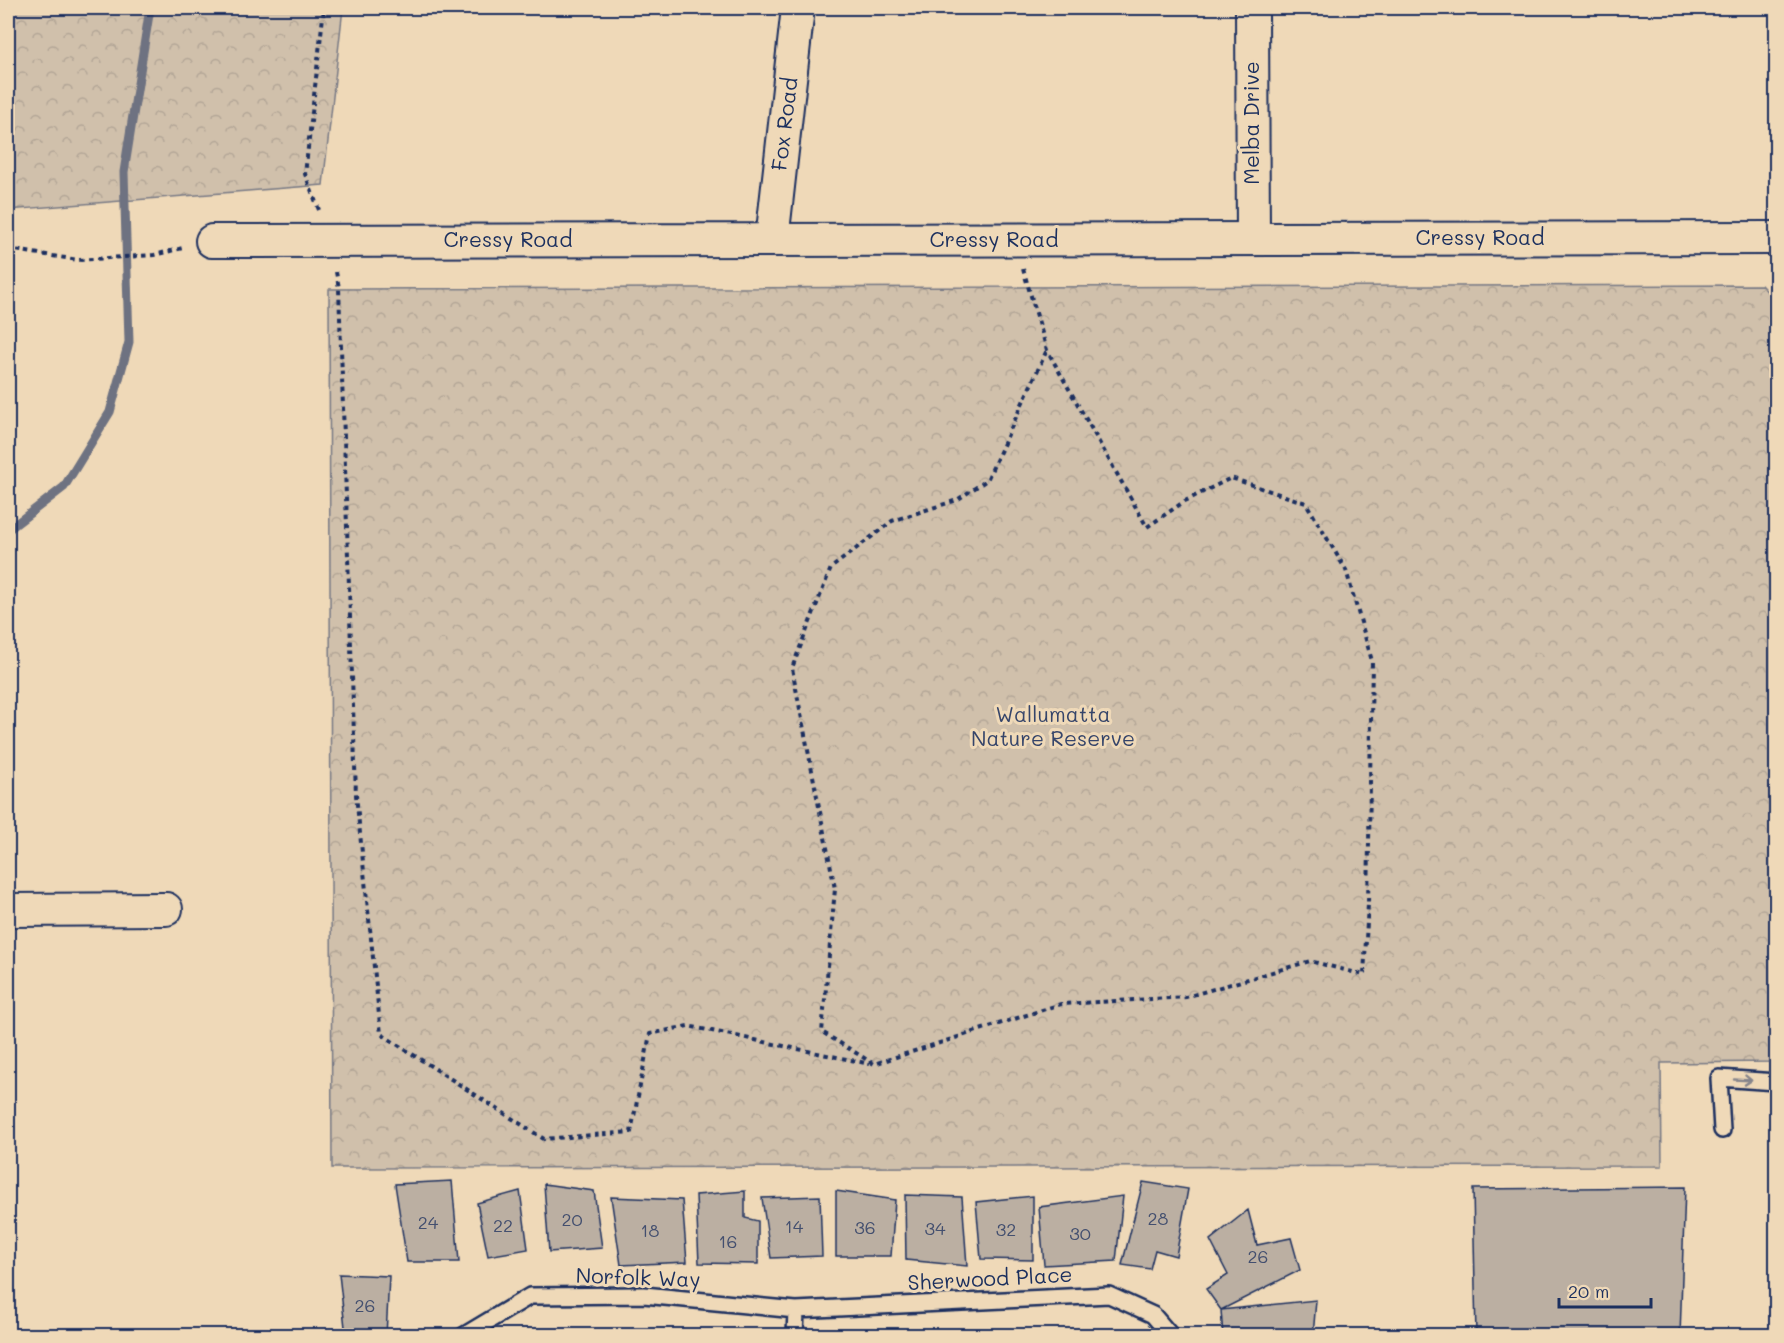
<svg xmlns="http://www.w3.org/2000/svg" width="1784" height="1343" viewBox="0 0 1784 1343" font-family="Mali,sans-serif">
	<defs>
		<pattern id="forest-crowns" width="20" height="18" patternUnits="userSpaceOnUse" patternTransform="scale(1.5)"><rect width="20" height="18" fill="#d0c0ab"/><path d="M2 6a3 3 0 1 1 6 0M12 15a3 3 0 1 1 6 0" fill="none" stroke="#b2a596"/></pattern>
	</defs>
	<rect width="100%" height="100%" fill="#efd9b8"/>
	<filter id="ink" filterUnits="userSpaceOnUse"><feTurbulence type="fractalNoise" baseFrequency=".0167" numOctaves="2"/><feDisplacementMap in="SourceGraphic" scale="12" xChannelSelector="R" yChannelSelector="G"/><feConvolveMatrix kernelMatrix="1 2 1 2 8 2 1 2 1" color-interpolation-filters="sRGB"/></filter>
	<g filter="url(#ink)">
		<path fill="url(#forest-crowns)" stroke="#767884" stroke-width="1.5" d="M13,8H343L323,185L8,210V31Z
			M1761,285L1776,301V1062L1661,1063L1662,1166L332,1168L329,289Z"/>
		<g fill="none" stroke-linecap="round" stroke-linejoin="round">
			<path stroke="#6e7281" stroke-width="9" d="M8,530L64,487L110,412L129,342L124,172L150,8"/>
		</g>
		<path fill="#bbafa2" stroke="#1b2f5e" stroke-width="1.5" d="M452,1181L459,1262H407L395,1184Z
			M1143,1182L1188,1189L1176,1256L1155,1250L1150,1269L1122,1265Z
			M544,1184L594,1191L602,1248L549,1252Z
			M1685,1187L1680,1336H1476L1473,1189Z
			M520,1191L528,1249L488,1256L477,1203Z
			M745,1191V1218L758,1221V1264L699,1263L696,1195Z
			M836,1191L895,1200L891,1256H836Z
			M905,1195L962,1197L967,1266L906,1260Z
			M820,1196L822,1256L771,1258L762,1198Z
			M1033,1196V1260L981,1259L976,1202Z
			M1123,1196L1116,1261L1044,1265L1039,1207Z
			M611,1197L682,1200L687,1262L621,1265Z
			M1248,1210L1257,1245L1291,1238L1300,1270L1221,1310L1206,1289L1228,1275L1210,1240Z
			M339,1274L389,1276L386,1336H346Z
			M1316,1300L1313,1336H1223L1221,1310Z"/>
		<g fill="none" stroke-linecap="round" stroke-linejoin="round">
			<g stroke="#1b2f5e" stroke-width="20">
				<path id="lane" d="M1722,1130L1719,1078L1776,1082
					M463,1336L530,1296L644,1295L796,1310L1109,1295L1153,1315L1171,1336
					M795,1336L796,1310"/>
			</g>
			<g stroke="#1b2f5e" stroke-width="36">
				<path id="street" d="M1252,8L1253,239
					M772,240L798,8
					M212,241L1776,238
					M8,910L166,909"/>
			</g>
			<path stroke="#1b2f5e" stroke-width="4" stroke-dasharray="4.5 4.5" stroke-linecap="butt" d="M319,210L305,174L324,8
				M8,249L78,260L154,255L183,248
				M1023,269L1047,350L1147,527L1185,501L1231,478L1306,503L1346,570L1372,661L1368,904L1364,975L1310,961L1186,997L1061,1004L874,1064L822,1032L835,889L792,668L831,568L892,521L957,500L987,480L1047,350
				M336,272L339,288L356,795L381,1034L544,1139L631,1132L650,1034L688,1026L870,1064"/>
			<use href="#lane" stroke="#efd9b8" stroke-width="15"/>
			<use href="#street" stroke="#efd9b8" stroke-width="32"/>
		</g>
		<defs><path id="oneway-shaft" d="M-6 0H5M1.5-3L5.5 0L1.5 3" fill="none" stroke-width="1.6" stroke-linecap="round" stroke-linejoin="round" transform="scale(1.5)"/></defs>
		<use stroke="#85848b" href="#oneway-shaft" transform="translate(1743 1080) rotate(3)"/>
	</g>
	<g text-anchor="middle" stroke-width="6" stroke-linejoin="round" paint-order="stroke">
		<g font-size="18" fill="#434f6f">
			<text x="1158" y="1225">28</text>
			<text x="572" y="1226">20</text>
			<text x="428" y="1229">24</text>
			<text x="503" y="1232">22</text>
			<text x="794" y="1233">14</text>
			<text x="865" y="1234">36</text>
			<text x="935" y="1235">34</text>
			<text x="1006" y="1236">32</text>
			<text x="650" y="1237">18</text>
			<text x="1080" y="1240">30</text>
			<text x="728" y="1248">16</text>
			<text x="1258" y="1263">26</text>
			<text x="365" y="1312">26</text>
		</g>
		<g font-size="21" fill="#1b2f5e" stroke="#efd9b8">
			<text transform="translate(1252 123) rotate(-90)" y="7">Melba Drive</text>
			<text transform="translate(785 124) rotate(-83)" y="7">Fox Road</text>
			<text x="1480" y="245">Cressy Road</text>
			<text x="508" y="247">Cressy Road</text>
			<text x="994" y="247">Cressy Road</text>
			<text transform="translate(638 1278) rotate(2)" y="7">Norfolk Way</text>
			<text transform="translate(990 1279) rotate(-3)" y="7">Sherwood Place</text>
		</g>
		<g font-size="21" fill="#36456a" stroke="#efd9b8">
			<text x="1053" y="722">Wallumatta<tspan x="1053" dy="24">Nature Reserve</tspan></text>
		</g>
	</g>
	<rect width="1784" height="1343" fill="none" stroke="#efd9b8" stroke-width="30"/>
	<rect x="15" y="15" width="1754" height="1313" fill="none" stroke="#1b2f5e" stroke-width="2" filter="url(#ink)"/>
	<path d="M1559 1298v9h92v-9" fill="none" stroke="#1b2f5e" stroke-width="3"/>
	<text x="1568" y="1298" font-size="18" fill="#1b2f5e" stroke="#efd9b8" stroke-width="4.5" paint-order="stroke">20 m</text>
</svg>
